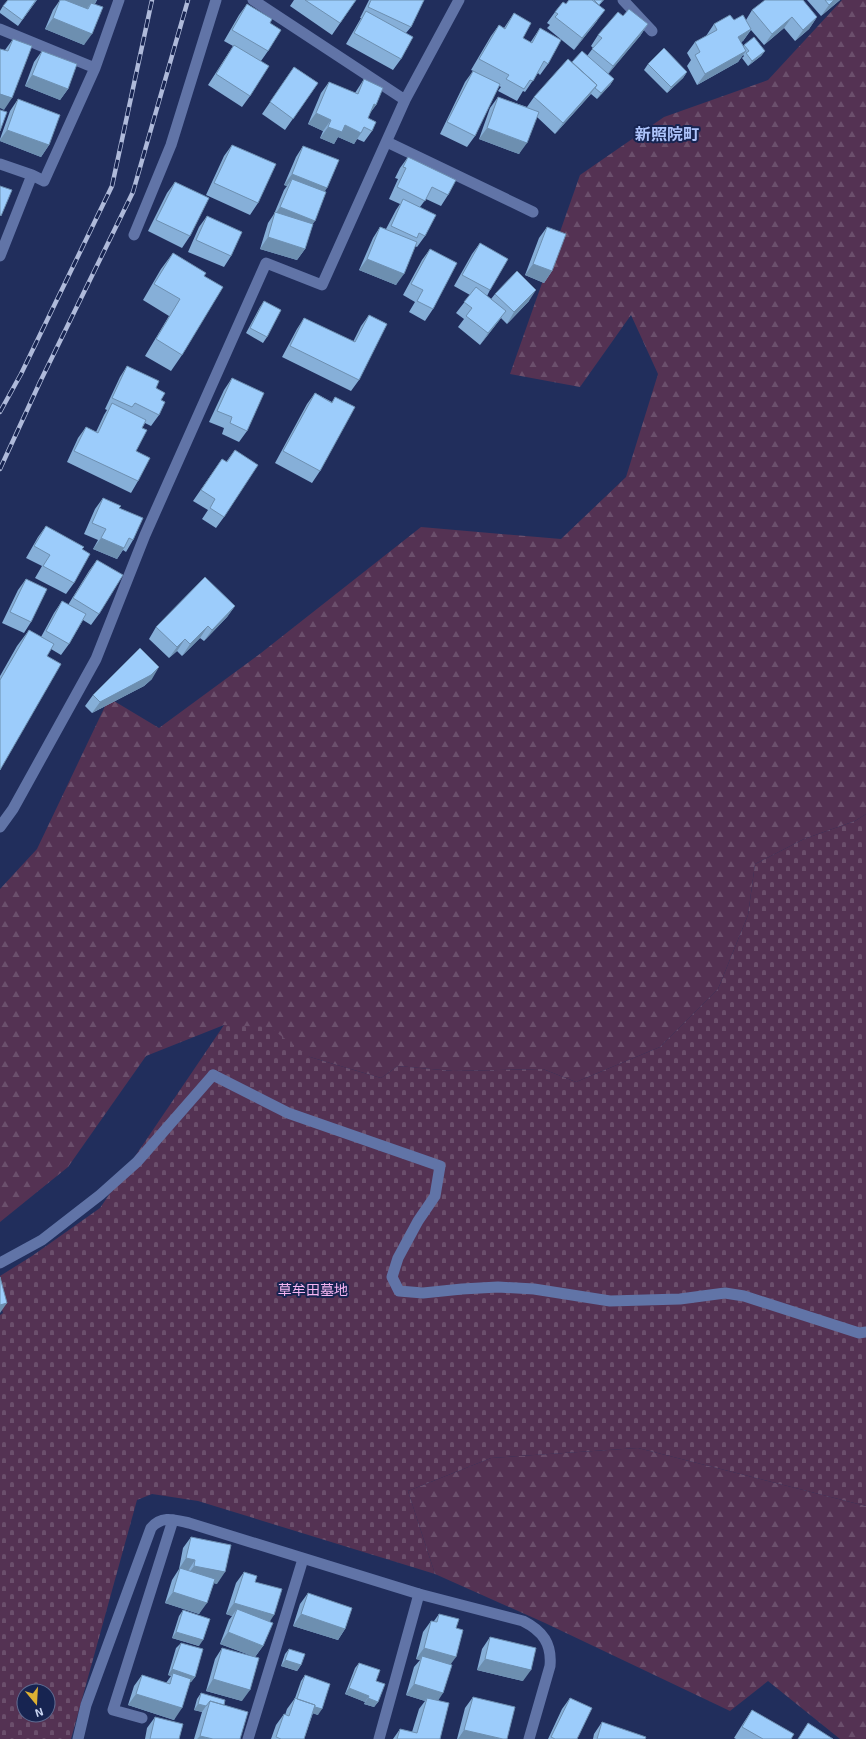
<svg xmlns="http://www.w3.org/2000/svg" width="866" height="1739" viewBox="0 0 866 1739" font-family="'Exo 2','Noto Sans JP',sans-serif">
	<defs>
		<pattern id="forest-firs" width="22" height="20" patternUnits="userSpaceOnUse"><rect width="22" height="20" fill="#543253"/><path d="M5 1l3.5 6h-7zM16 11l3.5 6h-7z" fill="#6b4f6c"/></pattern>
		<pattern id="cemetery-stones" width="16" height="16" patternUnits="userSpaceOnUse"><rect width="16" height="16" fill="#543253"/><path d="M2 7V4a2 2 0 0 1 4 0v3zM10 15v-3a2 2 0 0 1 4 0v3z" fill="#6b4f6c"/></pattern>
	</defs>
	<rect width="100%" height="100%" fill="#212e5c"/>
	<path fill="url(#forest-firs)" d="M842,0H866V814L855,821L804,839L755,864L748,915L718,989L660,1047L576,1082L543,1069L453,1071L398,1066L381,1078L310,1057L224,1025L146,1056L68,1167L0,1222V889L37,849L109,698L159,728L261,653L421,527L561,539L626,477L658,374L631,315L580,387L510,374L580,175L664,117L768,80Z
		M638,1448L866,1506V1739H840L768,1681L730,1711L545,1623L435,1574L408,1491L491,1458Z"/>
	<path fill="url(#cemetery-stones)" fill-rule="evenodd" d="M866,814V1506L638,1448L491,1458L408,1491L435,1574L198,1501L152,1494L137,1500L71,1739H0V1315L3,1313L0,1303V1276L32,1256L100,1208L224,1025L269,1027L310,1057L381,1078L398,1066L453,1071L543,1069L576,1082L660,1047L718,989L748,915L755,864L804,839L855,821ZM24,1691H48V1715H24Z"/>
	<g fill="none" stroke-linecap="round" stroke-linejoin="round">
		<path stroke="#6174a7" stroke-width="11" d="M213,1075L288,1113L440,1166L435,1196L418,1221L398,1258L392,1277L399,1291L423,1293L462,1289L498,1287L534,1289L610,1301L680,1299L725,1293L744,1296L859,1333L866,1332
			M142,1718L113,1710L173,1520
			M248,1739L303,1559
			M379,1739L419,1594"/>
		<path stroke="#6174a7" stroke-width="11" d="M253,0L405,100
			M623,0L652,31
			M0,29L95,68
			M387,142L533,212
			M0,164L32,175
			M134,235L171,145L216,0
			M0,256L32,175L44,181L95,68L119,0
			M0,827L13,809L96,659L145,535L266,263L322,285L405,100L459,0
			M0,1263L42,1240L100,1195L137,1162L213,1075
			M78,1739L86,1705L151,1528C162,1515 175,1520 189,1523L419,1594L523,1621C543,1631 552,1644 550,1666L529,1739"/>
		<g stroke="#afbada" stroke-width="4.5">
			<path id="rail" d="M0,412L21,374L112,186L152,0
				M0,469L40,382L133,192L188,0"/>
		</g>
		<use href="#rail" stroke="#172451" stroke-width="3" stroke-dasharray="9" stroke-linecap="butt"/>
	</g>
	<path fill="#86afd8" d="M37,0L18,26L0,13V11L3,6Z
		M59,0H97L95,4L84,45L45,29L53,10L60,0Z
		M294,0H356L332,35L290,6Z
		M369,0H424L411,27L406,33L401,59L393,70L346,44L361,18H360Z
		M569,0H604L599,5L597,21L574,50L547,28L550,25L547,23L555,12L566,4Z
		M807,0H840L821,16Z
		M247,4L270,23L268,51L261,61L250,96L242,107L208,85L233,46L224,41L239,15Z
		M752,10L817,17L809,29L795,41L784,28L764,45L751,30L743,41L741,42L743,46L744,45L765,51L761,56L748,66L742,58L744,56L743,55L738,62L697,85L687,66L691,60L687,53L695,42L706,36L714,24L734,20H746Z
		M514,13L523,38L530,43L540,28L548,64L540,75L538,73L525,92L523,91L517,101L498,91L501,87L499,86L475,136L467,147L440,134L465,82L473,71L478,73L471,70L491,36L499,25L504,28Z
		M623,16L648,24L640,36L608,74L614,79L610,85L597,99L591,94L555,134L537,117L519,154L479,139L490,108L498,97L527,107L534,97L572,62L587,56L593,48L591,46L598,35Z
		M13,39L4,110L5,50Z
		M42,51L68,89L60,100L25,86L34,62Z
		M648,64L687,72L683,78L667,93L644,70Z
		M294,67L318,83L285,130L262,114Z
		M364,79L376,105L369,114L368,118L372,131L364,142L357,139L354,144L338,137L334,144L320,138L323,131L308,124L321,93L329,82L355,93Z
		M18,99L49,145L41,157L0,141V139L10,111Z
		M232,145L258,203L250,215L206,195L224,156Z
		M303,146L325,192L312,226L305,249L297,260L260,249L268,223L274,214L284,190L287,186L284,185L296,157Z
		M408,157L448,195L441,206L426,199L420,207L425,236L417,247L415,246L396,285L359,270L373,238L380,227L386,229L396,210L400,204L389,199L398,179L395,178L400,168Z
		M175,182L190,236L182,248L148,231L167,193Z
		M207,216L231,256L224,267L188,252L199,227Z
		M547,227L552,271L544,283L525,275L539,238Z
		M480,243L490,290L487,296L491,299L495,294L529,301L507,324L501,318L480,345L458,327L464,319L456,313L470,295L454,286L472,254Z
		M430,249L433,309L425,321L409,312L415,302L403,295L422,260Z
		M173,253L204,276L182,355L171,371L145,356L169,316L143,300L161,269Z
		M264,301L267,337L263,343L246,333L260,307Z
		M369,315L359,380L351,391L282,357L297,329L304,318L353,342L361,326Z
		M127,366L156,388L161,400L159,415L151,426L145,423L142,428L136,451L138,481L131,493L67,462L78,438L86,427L96,432L104,415L107,410L105,409L120,377Z
		M232,378L247,431L239,442L222,434L224,428L209,422L224,390Z
		M315,393L332,402L335,397L320,471L312,483L275,463L307,404Z
		M235,450L224,517L216,528L202,519L208,510L193,501L222,459L226,462Z
		M103,498L119,508L133,540L126,552L123,550L117,559L93,549L98,540L84,534L95,509Z
		M46,526L74,583L66,594L35,578L42,566L26,558L38,537Z
		M97,560L99,614L91,625L83,620L69,644L61,655L51,649L47,656L0,770V676L17,646L29,630L41,637L54,613L62,601L68,605L89,571Z
		M26,579L31,622L24,633L2,623L18,590Z
		M235,606L227,617L204,641L200,638L182,656L177,651L169,658L149,639L156,627Z
		M152,679L144,686L92,713L85,706L93,695Z
		M191,1537L217,1584L214,1583L199,1614L165,1603L172,1580L179,1569L183,1548Z
		M244,1572L255,1582L270,1622L263,1646L255,1657L220,1644L229,1620L232,1616L226,1614L236,1583Z
		M308,1593L345,1629L338,1640L293,1626L300,1604Z
		M183,1610L199,1646L172,1638L179,1616Z
		M439,1614L456,1628L450,1665L438,1700L440,1739H393L400,1729L412,1732L419,1709L425,1701L406,1695L414,1667L420,1660L416,1659L423,1632L431,1621H434Z
		M490,1637L523,1681L477,1670L482,1649Z
		M181,1643L195,1677L191,1682H190L174,1720L128,1705L134,1686L142,1675L166,1683L171,1676L168,1675L176,1648Z
		M222,1648L242,1701L206,1691L215,1659Z
		M289,1649L301,1665L297,1671L281,1666L285,1654Z
		M359,1663L376,1681L378,1702L374,1707L364,1704L365,1702L345,1694L355,1668Z
		M305,1675L318,1715L313,1713L304,1739H271L276,1725L284,1714L285,1715L287,1709L295,1698L301,1681Z
		M201,1693L224,1705L240,1739H194L202,1712L194,1710L197,1699Z
		M473,1697L507,1739H457L465,1708Z
		M570,1698L577,1739H548L562,1709Z
		M752,1710L791,1739H736L734,1738L744,1722Z
		M155,1717L179,1739H145L147,1728Z
		M602,1722L645,1739H593L594,1734Z"/>
	<path fill="#6d8fb0" d="M60,0H97L90,11L91,3L86,10Z
		M834,0H840L821,16L829,5Z
		M605,10L597,21L574,50L582,38Z
		M792,17L784,28L764,45L772,34Z
		M817,17L809,29L795,41L803,30Z
		M53,18L92,34L84,45L45,29Z
		M648,24L640,36L605,78L613,66Z
		M751,29L743,41L730,48L738,37Z
		M746,51L738,62L697,85L705,74Z
		M765,51L761,56L748,66L752,61Z
		M687,72L683,78L667,93L671,87Z
		M32,75L68,89L60,100L25,86Z
		M614,79L610,85L597,99L601,93Z
		M597,85L589,96L555,134L563,123Z
		M0,94L12,98L4,110L0,108Z
		M374,104L376,105L368,116Z
		M316,113L331,120L323,131L308,124Z
		M345,125L361,133L354,144L338,137L334,144L320,138L328,127Z
		M487,128L527,143L519,154L479,139Z
		M7,130L49,145L41,157L0,141V140Z
		M292,174L327,188L320,199L292,179L287,186L284,185Z
		M280,207L315,221L307,232L274,216Z
		M268,237L305,249L297,260L260,249Z
		M367,259L404,274L396,285L359,270Z
		M533,264L552,271L544,283L525,275Z
		M536,290L529,301L507,324L514,312Z
		M506,311L498,322L480,345L488,333Z
		M101,538L124,548L117,559L93,549Z
		M235,606L227,617L204,641L212,630Z
		M208,626L200,638L182,656L190,644Z
		M185,639L177,651L169,658L177,647Z
		M159,667L152,679L144,686L92,713L100,702Z
		M7,1303L0,1313V1305Z
		M186,1558L195,1560L188,1571L179,1569Z
		M194,1566L225,1572L217,1584L186,1577Z
		M173,1592L207,1603L199,1614L165,1603Z
		M234,1603L274,1615L267,1626L237,1609L232,1616L226,1614Z
		M301,1614L345,1629L338,1640L293,1626Z
		M176,1632L203,1640L199,1646L172,1638Z
		M228,1632L263,1646L255,1657L220,1644Z
		M424,1648L456,1657L448,1668L422,1656L420,1660L416,1659Z
		M485,1659L531,1670L523,1681L477,1670Z
		M285,1660L301,1665L297,1671L281,1666Z
		M172,1669L195,1677L191,1682L172,1676L173,1673L171,1676L168,1675Z
		M213,1679L250,1690L242,1701L206,1691Z
		M414,1684L443,1693L436,1704L427,1698L425,1701L406,1695Z
		M349,1688L369,1696L365,1702L345,1694Z
		M136,1694L182,1708L174,1720L128,1705Z
		M368,1698L378,1702L374,1707L364,1704Z
		M296,1701L322,1709L318,1715L292,1707Z
		M198,1704L206,1706L202,1712L194,1710Z
		M464,1730L503,1739H458Z
		M200,1736L213,1739H197Z"/>
	<path fill="#9cccfb" stroke="#6d8fb0" d="M8,0H36L22,20L3,6Z
		M60,0H65L88,9L91,3L103,7L92,34L53,18Z
		M305,0H356L340,23Z
		M371,0H424L411,27L368,7Z
		M569,0H592L605,10L582,38L555,17L558,14L555,12L563,2L566,4Z
		M594,0H603L599,5Z
		M765,0H803L817,17L803,30L792,17L772,34L752,10Z
		M825,0H834L829,5Z
		M247,4L272,19L270,23L281,30L268,51L232,30Z
		M629,9L648,24L613,66L592,49L602,38L598,35L618,12L623,16Z
		M366,11L413,37L401,59L354,33Z
		M514,13L531,23L523,38L532,43L540,28L561,40L548,64L544,61L533,81L530,80L524,89L506,79L509,75L479,59L499,25L505,29Z
		M730,15L734,20L743,15L751,29L738,37L746,51L705,74L695,55L700,52L695,42L717,30L714,24Z
		M754,37L765,51L752,61L746,53L749,51L744,45Z
		M13,39L32,46L12,98L0,94V49L8,51Z
		M234,45L269,66L250,96L216,74Z
		M664,48L687,72L671,87L648,64Z
		M42,51L77,64L68,89L32,75Z
		M582,51L614,79L601,93L595,88L597,85L572,62Z
		M568,59L597,85L563,123L534,97Z
		M294,67L318,83L293,119L270,102Z
		M473,71L500,84L475,136L447,122Z
		M364,79L383,88L376,105L374,104L368,118L376,122L372,131L364,127L361,133L345,125L342,132L328,127L331,120L316,113L329,82L358,94Z
		M498,97L539,112L527,143L487,128Z
		M18,99L60,115L49,145L7,130Z
		M0,110L7,112L0,131Z
		M232,145L276,164L258,203L214,183Z
		M303,146L339,160L327,188L292,174Z
		M408,157L456,180L448,195L432,187L425,201L397,187L406,168L403,167Z
		M292,179L326,192L315,221L280,207Z
		M175,182L209,198L190,236L156,220Z
		M0,186L12,190L1,216L0,215Z
		M403,199L436,215L425,236L419,233L417,238L391,226Z
		M275,212L313,224L305,249L268,237Z
		M207,216L242,232L231,256L196,240Z
		M380,227L417,242L404,274L367,259Z
		M547,227L566,234L552,271L533,264Z
		M480,243L508,259L490,290L462,275Z
		M430,249L457,263L433,309L417,301L423,290L411,284Z
		M173,253L206,273L204,276L223,287L182,355L156,339L180,299L154,284Z
		M517,271L536,290L514,312L495,294Z
		M476,287L506,311L488,333L466,316L472,308L464,302Z
		M264,301L281,310L267,337L250,328Z
		M369,315L387,324L359,380L290,346L304,318L355,342Z
		M127,366L159,381L156,388L165,393L161,400L165,402L159,415L135,403L132,407L112,398Z
		M232,378L264,393L247,431L230,423L232,417L217,411Z
		M315,393L332,403L335,397L355,407L320,471L283,451Z
		M112,403L146,420L142,428L147,430L136,451L150,458L138,481L74,451L86,427L98,433Z
		M235,450L258,465L224,517L210,508L215,499L201,490L222,459L227,462Z
		M103,498L121,506L119,508L143,518L133,540L129,538L124,548L101,538L106,529L92,523Z
		M46,526L84,547L82,549L90,554L74,583L43,566L50,555L34,546Z
		M97,560L123,575L99,614L73,598Z
		M205,577L235,606L212,630L208,626L190,644L185,639L177,647L156,627Z
		M26,579L47,589L31,622L10,612Z
		M62,601L86,614L69,644L46,631Z
		M29,630L54,644L47,656L61,664L0,770V680Z
		M140,648L159,667L151,675L100,702L93,695Z
		M0,1277L7,1303L0,1305Z
		M191,1537L231,1545L225,1572L194,1566L195,1560L186,1558Z
		M180,1568L215,1579L207,1603L173,1592Z
		M244,1572L257,1576L255,1582L282,1589L274,1615L234,1603Z
		M308,1593L352,1608L345,1629L301,1614Z
		M237,1609L273,1623L263,1646L228,1632Z
		M183,1610L210,1619L203,1640L176,1632Z
		M439,1614L459,1619L456,1628L463,1630L456,1657L424,1648L431,1621L437,1622Z
		M490,1637L536,1648L531,1670L485,1659Z
		M181,1643L203,1649L195,1677L172,1669Z
		M222,1648L259,1658L250,1690L213,1679Z
		M289,1649L305,1654L301,1665L285,1660Z
		M422,1656L452,1665L443,1693L414,1684Z
		M359,1663L380,1670L376,1681L385,1684L378,1702L368,1698L369,1696L349,1688Z
		M173,1673L191,1679L182,1708L136,1694L142,1675L170,1684Z
		M305,1675L330,1684L322,1709L315,1707V1705L297,1699Z
		M201,1693L225,1700L224,1705L210,1701L206,1706L198,1704Z
		M473,1697L515,1707L507,1739H503L464,1730Z
		M295,1698L315,1705L304,1739H281L276,1737L284,1714L289,1716Z
		M427,1698L449,1703L440,1739H397L400,1729L417,1733Z
		M570,1698L592,1708L577,1739H555L551,1737Z
		M210,1701L248,1712L240,1739H213L200,1736Z
		M752,1710L794,1734L791,1739H763L742,1727Z
		M155,1717L183,1724L179,1739H150Z
		M602,1722L646,1737L645,1739H597Z
		M808,1723L833,1739H798Z"/>
	<g text-anchor="middle" stroke-width="4" stroke-linejoin="round" paint-order="stroke">
		<g font-size="14" fill="#f7b6f3" stroke="#172451">
			<text x="313" y="1295">草牟田墓地</text>
		</g>
		<g font-size="16" font-weight="bold" fill="#aec4fc" stroke="#172451">
			<text x="667" y="140">新照院町</text>
		</g>
	</g>
	<g transform="translate(36 1703) rotate(162)"><circle r="19" fill="#172451" stroke="#5f6b91"/>
	<path d="M0-3L7 15L0 10L-7 15Z" fill="#ddb133"/>
	<text y="-6" font-size="11" font-weight="bold" text-anchor="middle" fill="#cad5f2">N</text>
	</g>
</svg>
